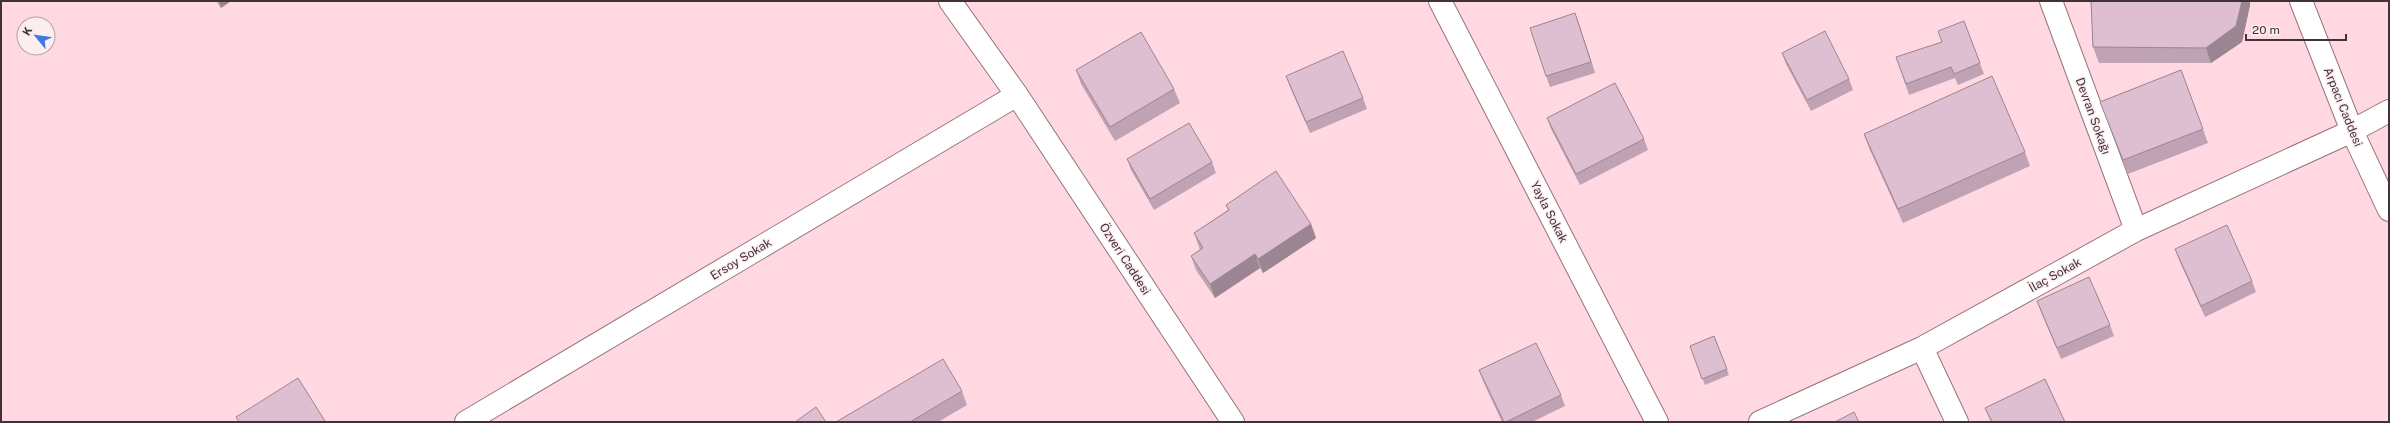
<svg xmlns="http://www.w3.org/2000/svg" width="2390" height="423" viewBox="0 0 2390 423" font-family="'Public Sans',sans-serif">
	<rect width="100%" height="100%" fill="#ffd8e2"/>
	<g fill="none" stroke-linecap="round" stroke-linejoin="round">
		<g stroke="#95747c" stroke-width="24">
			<path id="minor" d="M950,1L1017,95L1233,422
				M1440,1L1657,422
				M2051,1L2136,230
				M2301,1L2352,131L2389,210
				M1922,348L1957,422
				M466,422L1017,95
				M1760,422L1922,348L2136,230L2352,131L2389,111"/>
		</g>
		<use href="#minor" stroke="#fff" stroke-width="22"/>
	</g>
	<path fill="#bfa3b4" d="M216,1H231L221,8Z
		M2091,1H2250V5L2242,42L2211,63H2099L2093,47Z
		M1575,13L1595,73L1550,87L1546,76Z
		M1964,21L1984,74L1958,85L1955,78L1909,95L1896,57L1942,42Z
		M1782,53L1849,79L1853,90L1811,111L1786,64Z
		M1076,70L1174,89L1180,103L1115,141L1081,84Z
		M2181,70L2208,143L2128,174L2100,102Z
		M1286,76L1363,98L1367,109L1310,133L1290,87Z
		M1547,118L1644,139L1648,150L1580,185L1551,129Z
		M1864,134L2025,152L2030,166L1903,223L1869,148Z
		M1127,159L1212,162L1216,173L1154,210L1131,170Z
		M1226,205L1311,224L1316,238L1263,273L1260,268L1215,298L1196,270L1191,256L1200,250L1199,247L1194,233L1228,210Z
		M2175,249L2252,281L2256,292L2205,317L2179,260Z
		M2037,301L2110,325L2114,336L2061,359L2041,312Z
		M1714,336L1729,375L1705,385L1690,346Z
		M1479,370L1561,395L1565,406L1532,422H1502L1483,381Z
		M962,391L967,405L938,422H836Z
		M1985,408L2065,422H1991Z"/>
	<path fill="#9b8592" d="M219,1H231L221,8Z
		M2242,1H2250V5L2242,42L2211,63L2206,48Z
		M1575,13L1579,24L1595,73L1591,62Z
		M1311,224L1316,238L1263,273L1258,259Z
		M1255,254L1260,268L1215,298L1210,284Z"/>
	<path fill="#debed1" stroke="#9b8592" d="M2091,1H2242L2236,26L2206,48L2093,47Z
		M1575,13L1591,62L1546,76L1530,28Z
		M1964,21L1980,63L1954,74L1951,67L1906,84L1896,57L1942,42L1938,31Z
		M1825,31L1849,79L1807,100L1782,53Z
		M1141,32L1174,89L1110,127L1076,70Z
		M1343,51L1363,98L1306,122L1286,76Z
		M2181,70L2203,129L2123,160L2100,102Z
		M1992,76L2025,152L1898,209L1864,134Z
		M1615,83L1644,139L1576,174L1547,118Z
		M1189,123L1212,162L1150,199L1127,159Z
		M1276,171L1311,224L1258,259L1255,254L1210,284L1191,256L1203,248L1194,233L1229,210L1226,205Z
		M2227,225L2252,281L2201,306L2175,249Z
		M2089,277L2110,325L2057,348L2037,301Z
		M1714,336L1727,369L1702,379L1690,346Z
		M1536,343L1561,395L1506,422H1504L1479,370Z
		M943,359L962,391L910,422H836Z
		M298,378L325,421L324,422H239L236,417Z
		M2045,379L2065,422H1992L1985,408Z
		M816,407L826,422H795Z
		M1854,412L1859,422H1835Z"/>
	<g text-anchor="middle" stroke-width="3" stroke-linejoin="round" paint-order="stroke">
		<g font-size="12" fill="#413236" stroke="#fcedf0">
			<text transform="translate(2343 107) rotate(68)" y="4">Arpacı Caddesi</text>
			<text transform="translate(2093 116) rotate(70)" y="4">Devran Sokağı</text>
			<text transform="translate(1549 212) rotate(63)" y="4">Yayla Sokak</text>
			<text transform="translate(741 259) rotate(-31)" y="4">Ersoy Sokak</text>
			<text transform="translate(1125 259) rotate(57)" y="4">Özveri Caddesi</text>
			<text transform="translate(2055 275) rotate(-29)" y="4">İlaç Sokak</text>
		</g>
	</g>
	<rect width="2390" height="423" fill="none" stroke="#413236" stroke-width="4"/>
	<g transform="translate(36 36) rotate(299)"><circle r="19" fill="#fcedf0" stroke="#b1a2a6"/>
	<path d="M0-3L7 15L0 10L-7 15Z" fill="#3f77e7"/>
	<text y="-6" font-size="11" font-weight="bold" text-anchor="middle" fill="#413236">K</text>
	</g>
	<path d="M2246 34v6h100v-6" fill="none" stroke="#413236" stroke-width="2"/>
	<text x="2252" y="34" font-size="12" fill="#413236" stroke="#fcedf0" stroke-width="3" paint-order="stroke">20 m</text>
</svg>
